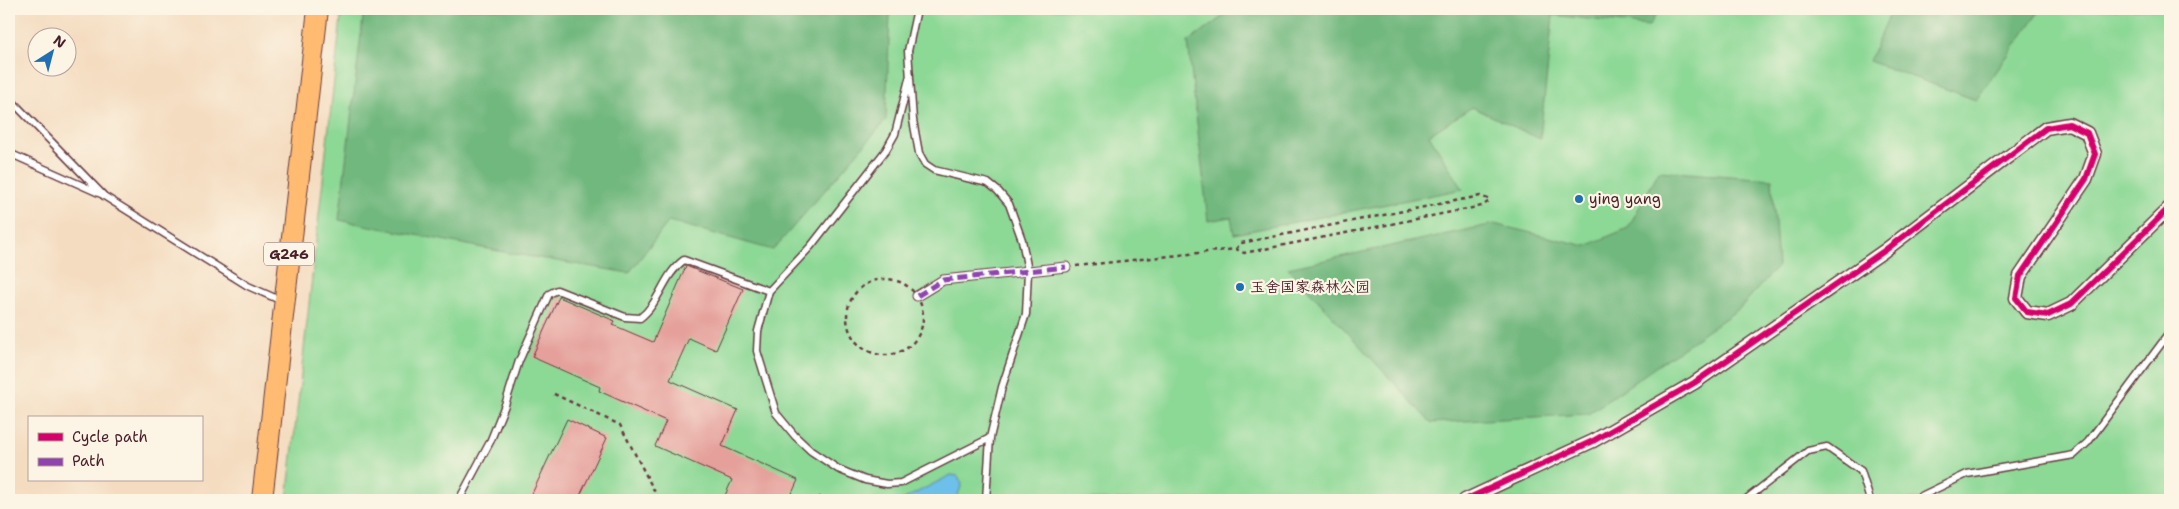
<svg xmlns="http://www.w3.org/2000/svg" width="2179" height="509" viewBox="0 0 2179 509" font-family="'Shantell Sans','LXGW WenKai TC',sans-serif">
	<rect width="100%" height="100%" fill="#fcf5e5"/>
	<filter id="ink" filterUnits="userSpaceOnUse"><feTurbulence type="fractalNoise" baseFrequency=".02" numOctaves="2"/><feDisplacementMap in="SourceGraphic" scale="10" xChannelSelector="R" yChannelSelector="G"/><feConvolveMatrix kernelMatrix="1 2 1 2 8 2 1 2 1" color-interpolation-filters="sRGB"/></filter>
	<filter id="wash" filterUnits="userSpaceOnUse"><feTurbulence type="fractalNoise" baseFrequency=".0096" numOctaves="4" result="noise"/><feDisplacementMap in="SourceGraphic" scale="20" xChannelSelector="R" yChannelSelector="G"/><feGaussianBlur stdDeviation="1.12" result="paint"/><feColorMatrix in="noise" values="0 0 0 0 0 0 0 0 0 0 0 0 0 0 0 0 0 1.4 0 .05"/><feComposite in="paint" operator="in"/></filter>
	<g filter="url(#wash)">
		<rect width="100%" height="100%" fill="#f4dcc0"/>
		<path fill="#8cd895" stroke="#6b7c60" d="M342,9H2170V500H287Z"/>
		<path fill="#71b87e" stroke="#5e6c54" d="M364,9H887L890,12L886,120L773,250L669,221L629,273L509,253L339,220Z
			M1233,9H1659L1649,26L1553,15L1540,139L1472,107L1429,135L1463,189L1234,234L1231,217L1208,221L1188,42Z
			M1892,9H2041L1976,100L1869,61Z
			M1659,171L1772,179L1778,266L1740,308L1588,414L1431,423L1288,268L1494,224L1586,246L1628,228Z"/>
		<path fill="#6dc0e9" stroke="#5c708a" d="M951,475L958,476L962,484L956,500H902Z"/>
		<g id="blocks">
			<path fill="#e5a09b" d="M686,266L743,289L716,350L689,338L670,380L738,410L722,446L798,480L789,500H723L732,480L655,446L666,421L599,391L600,387L532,357L559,297L615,321L613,325L653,342Z
				M567,419L607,438L578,500H529Z"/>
		</g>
	</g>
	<g filter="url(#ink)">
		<use href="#blocks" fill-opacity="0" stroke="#643b41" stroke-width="1"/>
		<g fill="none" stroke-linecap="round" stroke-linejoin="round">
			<g stroke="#643b41" stroke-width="9">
				<path id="service" d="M917,9L908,51L913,120L919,153L925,164L934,170L988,183L998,191L1009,204L1022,240L1028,271L1026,314L1002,387L990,438L986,500
					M910,75L895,134L886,150L811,246L769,291L758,331L757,351L776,413L795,436L811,451L838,469L865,480L887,484L901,483L990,438
					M9,98L104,196L248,286L282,301
					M9,153L101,194
					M459,500L490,442L505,405L519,361L549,294L557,290L625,317L640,318C660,303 663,275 684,260L769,291
					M1745,500L1808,451L1827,447L1861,471L1870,500
					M1913,500L1967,474L2074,455L2088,442L2170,332"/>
			</g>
			<g stroke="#643b41" stroke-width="11">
				<path id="pedestrian" d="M917,296L943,280L1066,267"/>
			</g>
			<g stroke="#643b41" stroke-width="15">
				<path id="minor" d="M1465,500L1593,441L1694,383L1884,251L2046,128L2069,124L2087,133L2095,154L2086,179L2020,276L2016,298L2027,312L2048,315L2071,304L2170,207"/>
			</g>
			<g stroke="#643b41" stroke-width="22">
				<path id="trunk" d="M262,500L318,9"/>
			</g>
			<path stroke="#643b41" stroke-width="2.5" stroke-dasharray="4 4" stroke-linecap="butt" d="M1236,249L1241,243L1480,196L1491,200
				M1076,266L1236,249L1244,253L1482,206L1491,200
				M847 317a38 38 0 1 1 76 0a38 38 0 1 1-76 0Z
				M554,394L620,425L659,500
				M818,500L820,497L870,500L884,496L885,493"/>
			<use href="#service" stroke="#fff" stroke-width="6"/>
			<use href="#pedestrian" stroke="#fff" stroke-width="9"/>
			<use href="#minor" stroke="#fff" stroke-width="12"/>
			<use href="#trunk" stroke="#febb71" stroke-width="20"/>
			<path stroke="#8e44ad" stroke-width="5" stroke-dasharray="10 5" stroke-linecap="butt" d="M917,296L943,280L1066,267"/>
			<g stroke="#fcf5e5" stroke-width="9">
				<path id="cycleway" d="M1465,500L1593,441L1694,383L1884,251L2046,128L2069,124L2087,133L2095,154L2086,179L2020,276L2016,298L2027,312L2048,315L2071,304L2170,207"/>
			</g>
			<use href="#cycleway" stroke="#d6006c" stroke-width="6"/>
		</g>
	</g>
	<g fill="#1f6fb2" stroke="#fcf5e5" stroke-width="2">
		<circle cx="1579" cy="199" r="5"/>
		<circle cx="1240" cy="287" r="5"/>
	</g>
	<g text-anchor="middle" stroke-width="4.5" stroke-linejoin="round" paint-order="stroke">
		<rect fill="#fcf5e5" stroke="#7f5f63" stroke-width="1" x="264" y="242.5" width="50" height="23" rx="4"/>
		<g font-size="14" font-weight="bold" fill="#4a1f2b">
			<text x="289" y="259">G246</text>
		</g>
		<g font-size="15" fill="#4a1f2b" stroke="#fcf5e5" text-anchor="start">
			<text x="1589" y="204">ying yang</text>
			<text x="1250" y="292">玉舍国家森林公园</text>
		</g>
	</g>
	<rect width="2179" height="509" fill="none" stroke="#fcf5e5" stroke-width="30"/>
	<rect x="28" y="416" width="175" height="65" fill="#fcf5e5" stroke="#b59f9b"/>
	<rect x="38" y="433" width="25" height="8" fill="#d6006c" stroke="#b59f9b"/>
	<text x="72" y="442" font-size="15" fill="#4a1f2b">Cycle path</text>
	<rect x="38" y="458" width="25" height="8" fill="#8e44ad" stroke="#b59f9b"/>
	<text x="72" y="466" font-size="15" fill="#4a1f2b">Path</text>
	<g transform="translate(52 52) rotate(36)"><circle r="24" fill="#fcf5e5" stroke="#b59f9b"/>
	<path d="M0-4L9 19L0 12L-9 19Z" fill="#1f6fb2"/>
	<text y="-8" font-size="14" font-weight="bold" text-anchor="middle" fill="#4a1f2b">N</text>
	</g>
</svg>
